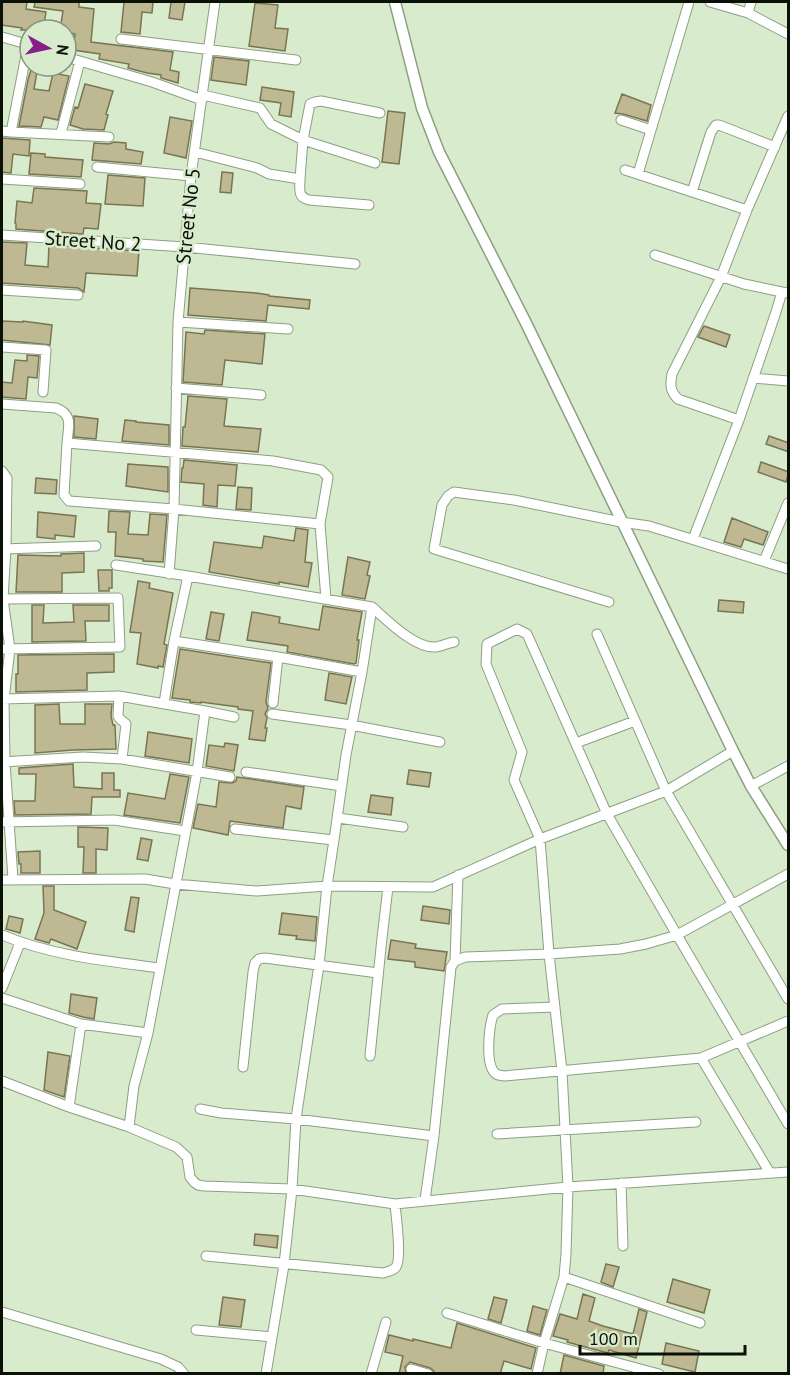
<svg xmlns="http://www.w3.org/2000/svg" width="790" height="1375" viewBox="0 0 790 1375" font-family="'PT Sans',sans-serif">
	<rect width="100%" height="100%" fill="#d8eccd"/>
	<path fill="#beb992" stroke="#797454" stroke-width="1.5" d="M2,2H27L26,9L46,12L43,30H21L22,28L2,25Z
		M35,2H79V7L94,9L91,42L173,52L170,70L179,72L178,83L161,78V75L147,73L128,68L129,64L99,59L100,54L73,50L75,34L66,32V30H60L63,11L34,7Z
		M124,2H153L152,13L142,12L140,34L121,32Z
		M171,2H185L182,20L169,18Z
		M255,3L278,5L275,28L288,29L285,51L249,46Z
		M214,57L249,61L246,85L211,80Z
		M32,66H38L34,89L49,91L53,73L69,76L58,120L44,117L41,127L19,126L28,80Z
		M85,84L113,91L106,114L108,115L104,130L83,129L70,125L75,107L78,108Z
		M262,87L294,92L291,117L279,115L281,103L260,100Z
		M622,94L651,105L647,121L623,114L615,113Z
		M388,111L405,113L399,164L382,162Z
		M170,117L192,121L186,158L164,153Z
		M2,138L30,140L29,156L13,154L11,173L2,172Z
		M114,142L126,143V149L143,152L141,164L92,160L94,143L109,144Z
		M31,153L45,154V157L83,160L81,177L29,174Z
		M222,172L233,173L231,193L220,192Z
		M108,175L145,178L143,206L105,204Z
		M34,188L87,191L86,203L101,204L98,229L84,228L83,234L16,229V224L15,223L17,201L32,203Z
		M2,242L27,243L25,265L48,267L49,245L139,251L137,276L86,273L84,292L78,288L2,283Z
		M190,288L256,293L269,295V296L310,300L309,309L268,305L266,321L188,315Z
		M2,321L23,322V321L52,325L50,345L2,340Z
		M704,326L730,335L726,347L698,337Z
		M205,330L265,334L262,364L225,360L222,385L183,382L186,332L204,334Z
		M27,355L39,356L37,378L28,377L26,399L2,397V382L12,383L15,360L27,361Z
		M188,396L227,399L224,426L261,429L258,452L182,446L183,427H185Z
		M74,416L98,419L96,439L74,437Z
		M125,420L136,421V422L169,425V445L122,441Z
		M769,436L789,443V452L766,444Z
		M184,460L237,465L235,486L218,485L217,507L203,505L204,484L181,482L182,468H183Z
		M761,462L789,472L786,482L758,472Z
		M128,464L168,467V492L126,486Z
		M36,478L57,480L56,494L35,493Z
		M238,487L252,488L251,510L236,509Z
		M109,511L130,512L128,534L148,535L150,514L167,515L163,562L143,561V559L115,556L116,532H108Z
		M38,512L76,516L74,537L55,535V539L37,537Z
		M732,518L768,532L763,545L744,539L741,547L724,542Z
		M296,528L308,530L305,562L312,563L308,587L279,582V584L209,572L214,542L262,548L264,536L294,541Z
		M84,553V572L62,573V592H16L18,555L61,556V554Z
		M348,557L370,562L367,575L370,576L365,599L342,595Z
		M98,570H112V588H109V591H99Z
		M138,581L150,583L149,588L173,593L164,644L167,645L163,667L158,666V668L137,664L141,633L130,632Z
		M719,600L744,602L743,613L718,611Z
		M32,605H44L43,623L74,622L73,605H109V621H85L86,641L32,642Z
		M323,606L362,612L357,640H359L356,663L354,664L287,652L288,646L247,640L252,612L280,617L279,623L319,630Z
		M211,612L224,614L219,641L206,639Z
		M180,649L271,663L266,702L268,708L265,714L267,718L265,728H267L265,741L249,739L253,711L238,709V707L201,702V703L190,702V700L172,698Z
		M114,654V672L87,673V690L16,692V674H18V655Z
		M329,673L352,677L346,704L325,700Z
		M59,704L60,724H85V704H112L111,716L113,725H115L116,749L73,750L35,753V705Z
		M148,732L192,739L189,763L145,756Z
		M225,743L238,745L234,771L206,766L209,745L224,747Z
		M73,764L74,787L102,789V773H114V790H120V797H92L91,814L15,815L14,801H35L36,774H19V768Z
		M409,770L431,773L429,787L407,784Z
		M170,774L189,777L180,823L124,815L128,793L165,799Z
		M237,777L304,787L301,809L286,806L283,828L230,821L228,835L193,828L198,804L216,807L219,782L232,783L236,781Z
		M371,795L393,798L391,815L368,812Z
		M78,827L108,828L107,850L96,849V873H83L84,847H78Z
		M141,838L152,840L148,861L137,859Z
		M40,851V873H21V864H19L18,852Z
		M43,886H54V910L86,922L77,949L51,939L49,943L35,939L44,913Z
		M131,897L139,898L134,932L125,930Z
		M423,906L450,910L449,924L421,920Z
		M282,913L317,917L315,941L296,939L297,936L279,934Z
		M9,916L23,919L20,933L6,929Z
		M391,940L416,944L415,948L447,952L444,971L415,967V962L388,959Z
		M71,994L97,998L94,1019L83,1017L69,1013Z
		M48,1052L70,1056L64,1097L44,1090Z
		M255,1234L278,1236L277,1248L254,1245Z
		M606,1264L619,1267L613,1287L601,1282Z
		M673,1279L710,1290L704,1313L667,1302Z
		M583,1294L595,1298L589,1321L603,1326L633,1334L639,1309L647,1312L636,1358L609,1350L608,1353L567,1342L568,1340L553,1336L560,1314L577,1319Z
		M223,1297L245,1300L241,1327L219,1325Z
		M494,1297L507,1300L501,1323L488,1319Z
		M533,1306L547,1310L540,1335L527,1331Z
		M457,1323L536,1348L531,1369L504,1361L500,1374H435L433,1370L430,1368L410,1362L405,1367L406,1374H399L403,1356L385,1352L389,1335L413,1341V1339L451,1348Z
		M666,1343L699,1351L695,1372L662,1364Z
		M564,1355L604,1366L603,1374H560Z"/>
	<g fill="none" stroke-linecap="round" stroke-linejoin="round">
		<g stroke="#8d9f82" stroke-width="11">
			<path id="minor" d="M215,2L191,176L178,322L288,329
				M710,2L748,13
				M751,2L748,13L788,34
				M2,37L30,45
				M121,39L296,60
				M66,57L152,82L202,100
				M203,95L260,108L271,124L303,140L375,163
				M621,120L651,130
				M2,131L11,132L28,45
				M11,132L109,137
				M61,133L80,61
				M195,152L257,168L269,174L300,179L303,140L310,104L315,102L321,101L380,113
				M97,167L191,176
				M625,170L747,210
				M638,174L689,2
				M2,179L80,184
				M300,179C300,189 297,197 309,200L369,205
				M692,192L711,132L716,125H719L775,147
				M2,235L185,247L355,264
				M655,255L744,284L782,292
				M2,290L78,295
				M2,347L46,350L43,392
				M753,378L788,381
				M176,388L261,395
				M2,404L56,408C74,415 68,427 67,443L273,461L321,470L328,477L320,524L326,599
				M739,420L678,399C670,391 670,385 672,374L721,277L747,210L788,116
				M67,443L64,495L69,501L174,509L320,524
				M2,471L7,478L6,548L3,599L10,649L4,699L5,762L13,879
				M693,539L739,420L775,315L782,292L788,293
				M2,549L96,546
				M764,561L788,503
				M116,565L188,576L372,607
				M169,574L174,509L178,322
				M2,599L118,598L120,647L2,649
				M609,602L434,549L442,505L448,496L454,492L461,493L514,500L621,522L649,526L788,569
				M597,634L666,791L788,999
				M174,641L278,657L362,672
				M119,696L118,716L120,719L126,724L122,759
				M2,699L119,696L205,711L197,772L148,1033L134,1086L129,1127
				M164,703L174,641L188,576
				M273,703L278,657
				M205,711L234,717
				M272,714L351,725L440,742
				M576,743L635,721
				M2,762L83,757L122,759L230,777
				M246,772L342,786
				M751,786L788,766
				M338,818L403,827
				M2,822L114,820L185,831
				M235,829L334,840L327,886L319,965L296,1119L292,1189L284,1265L266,1374
				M334,840L346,755L362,672L372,607C387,620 415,649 436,647C442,646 448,643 454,642
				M2,880L145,879L175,884L257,891L327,886L433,887L540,839L666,791L733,751
				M2,935C53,956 106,961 160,968
				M455,961L458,875
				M2,988L20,943
				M2,998L81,1024L148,1033
				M555,1007L502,1009L493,1015C489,1027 485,1064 495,1073C498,1076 500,1075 504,1076L701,1058L788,1021
				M370,1056L382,938L388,887
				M701,1058L770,1173
				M243,1067L253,972L255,963L259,959L265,958L378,973
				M2,1081L69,1107L129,1127L176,1147L187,1157L190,1177L194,1182L198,1185L204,1186L292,1189L395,1204L568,1187L788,1172
				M69,1107L81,1024
				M200,1109L221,1113L296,1119L434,1136
				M497,1134L696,1122
				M621,1183L623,1246
				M425,1200L434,1136L451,967L455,961L465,957L549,954L620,949L646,944L677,935L788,874
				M206,1256L383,1273C389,1271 393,1271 396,1267C402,1258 396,1216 395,1204
				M564,1277L700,1323
				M2,1312L161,1359L178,1367L184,1374
				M447,1313L544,1343L659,1374
				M196,1330L272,1337
				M411,1369L428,1374
				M371,1374L386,1322
				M537,1374L544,1343L564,1277L566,1254L568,1187L562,1071L549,954L540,839L514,780L522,752L486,664L487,644L517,629L527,634L607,814L677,935L788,1124"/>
		</g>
		<g stroke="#8d9f82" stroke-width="13">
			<path id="tertiary" d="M395,2L422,108L439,152L526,323L733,751L751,786L788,845"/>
		</g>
		<use href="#minor" stroke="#fff" stroke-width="9"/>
		<use href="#tertiary" stroke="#fff" stroke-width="10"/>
	</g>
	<g text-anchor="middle" stroke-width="5" stroke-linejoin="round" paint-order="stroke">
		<g font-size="20" fill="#0b1107" stroke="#d8eccd">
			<text transform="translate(188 216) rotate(-84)" y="7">Street No 5</text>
			<text transform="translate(93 241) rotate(4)" y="7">Street No 2</text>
		</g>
	</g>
	<rect width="790" height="1375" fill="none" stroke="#0b1107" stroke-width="6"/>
	<g transform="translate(48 48) rotate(98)"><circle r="28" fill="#d8eccd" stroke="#86947e" stroke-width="1.5"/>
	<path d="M0-4.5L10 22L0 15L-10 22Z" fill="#862088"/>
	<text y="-9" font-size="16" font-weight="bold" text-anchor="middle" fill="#0b1107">N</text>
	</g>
	<path d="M580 1345v9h165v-9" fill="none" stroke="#0b1107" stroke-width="3"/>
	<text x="589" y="1345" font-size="18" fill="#0b1107" stroke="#d8eccd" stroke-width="4.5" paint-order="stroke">100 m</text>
</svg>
